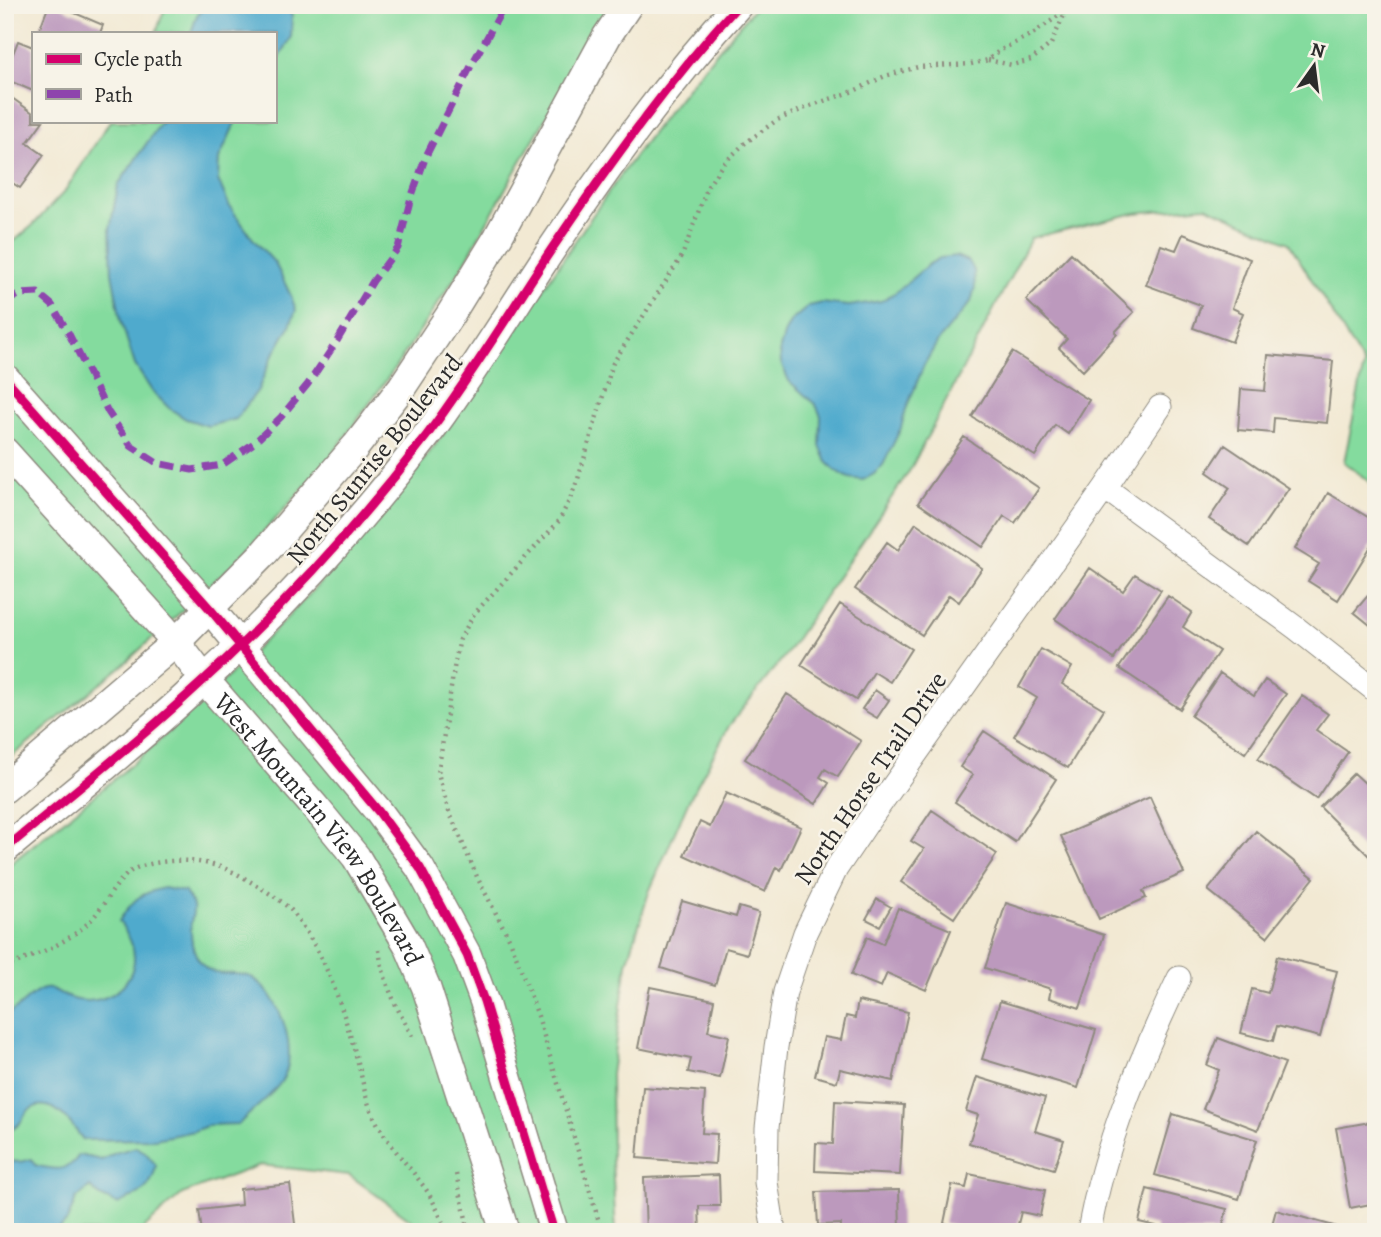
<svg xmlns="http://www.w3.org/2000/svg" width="1381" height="1237" viewBox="0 0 1381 1237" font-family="Alegreya,serif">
	<rect width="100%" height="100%" fill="#f7f3e8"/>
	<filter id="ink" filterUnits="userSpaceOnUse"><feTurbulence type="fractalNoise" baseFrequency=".0143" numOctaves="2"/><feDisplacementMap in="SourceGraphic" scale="14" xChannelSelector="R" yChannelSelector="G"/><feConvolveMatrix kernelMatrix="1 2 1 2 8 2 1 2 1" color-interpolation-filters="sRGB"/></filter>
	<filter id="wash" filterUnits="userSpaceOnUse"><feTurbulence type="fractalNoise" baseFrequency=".00686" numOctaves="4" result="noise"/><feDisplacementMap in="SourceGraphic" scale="28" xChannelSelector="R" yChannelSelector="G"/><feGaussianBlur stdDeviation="1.57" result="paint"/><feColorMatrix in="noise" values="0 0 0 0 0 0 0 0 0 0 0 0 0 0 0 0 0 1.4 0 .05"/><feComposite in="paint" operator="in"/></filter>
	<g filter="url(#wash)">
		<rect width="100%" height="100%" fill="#f2e9d3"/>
		<path fill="#84db9e" stroke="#588364" stroke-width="2" d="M166,5H613L602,21L513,175L464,264L395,368L327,462L241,557L123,665L5,762V249L33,225L65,191L110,121H275V33H156Z
			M757,5H1376V487L1344,462L1364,365L1289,243L1206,206L1135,213L1031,238L910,470L786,654L729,726L688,802L649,892L627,964L611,1074L612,1160L616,1232H419L411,1220L349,1175L260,1165L182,1194L140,1232H5V868C62,821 120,777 174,727C255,653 333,575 401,489C470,403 528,310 590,219C641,144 697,73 757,5Z"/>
		<path fill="#4faacd" stroke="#3d6a7c" stroke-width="2" d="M207,5H281L292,15L291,38L275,65V33H191L197,15Z
			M162,121H236L219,159L218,180L230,207L253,239L275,263L291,296L296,310L289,328L271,359L258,390L236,419L208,426L186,419L169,408L152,391L135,365L121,321L112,273L110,229L118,185Z
			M956,256L968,261L974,270L975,287L971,302L938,341L924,365L905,412L901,428L883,465L874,474L863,480L849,478L836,471L827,462L820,446L821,416L816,405L789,381L781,363L780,348L785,332L791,321L809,306L822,303L849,306L881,301L896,292L929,264L940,258Z
			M164,888L185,892C187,896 192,902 193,906C194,911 192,918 191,922C190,937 192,952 201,963C214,980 239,970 251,977C280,993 301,1054 281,1082C270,1098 252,1110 239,1124L209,1125L194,1131L155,1139L83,1140C72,1124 52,1094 29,1110C25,1113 23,1120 19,1124C15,1128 10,1131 5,1134V1015C20,1009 29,995 41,990C53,985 60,995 70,998C93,1006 119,997 130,975C140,955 130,937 119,921C133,900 139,893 164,888Z
			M136,1147L145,1152L156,1165C152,1191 139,1194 117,1204L100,1196L90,1187L76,1199L67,1221L57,1232H5V1160C16,1163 22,1162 32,1159L35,1165C54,1170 68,1173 79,1155L102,1160L115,1153Z"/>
		<g id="blocks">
			<path fill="#bc99bd" d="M49,5H56L103,25L100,33H38Z
				M18,41L33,47V91L5,79V74Z
				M5,93L33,113V121H43L27,143L44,155L20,188L5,178Z
				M1183,234L1250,259L1232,308L1243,313L1232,342L1193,328L1201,305L1146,285L1161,245L1176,250Z
				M1071,253L1134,312L1115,332L1117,334L1083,371L1059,348L1067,339L1026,300Z
				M1012,352L1089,400L1068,434L1055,425L1035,456L972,417Z
				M1268,355L1333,361L1327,423L1274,418L1273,433L1238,430L1241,389L1265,391Z
				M964,437L1039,488L1015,523L1004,516L983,547L918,503Z
				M1225,445L1289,488L1249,546L1209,519L1230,488L1207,472Z
				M1328,493L1376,522V538L1338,600L1308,581L1319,564L1295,549Z
				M916,523L982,568L959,602L949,595L922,635L855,589L887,542L898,550Z
				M1090,568L1123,591L1135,574L1161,590L1114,659L1055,619Z
				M1376,586V630L1354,612Z
				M1168,596L1192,612L1183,627L1219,651L1180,709L1119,668Z
				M840,604L911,649L890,682L874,672L856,700L801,665Z
				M1041,649L1072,667L1062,684L1104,709L1068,768L1014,736L1037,698L1019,687Z
				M1220,673L1254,696L1265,680L1286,694L1245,753L1191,716Z
				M875,690L889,700L877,718L862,709Z
				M787,694L861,741L838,777L825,769L820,777L829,783L816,804L745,759Z
				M1302,696L1328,714L1316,730L1348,752L1316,799L1258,759Z
				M984,731L1056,779L1015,842L955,802L973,775L960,767Z
				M1354,773L1367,785L1373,778L1376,781V849L1369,856L1320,807Z
				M726,793L801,827L781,870L776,867L765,892L684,855L700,822L710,827Z
				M1150,797L1184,873L1143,891L1146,898L1099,919L1061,836Z
				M932,810L997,854L954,918L901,882L924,849L911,841Z
				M1256,831L1314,878L1267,937L1208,890Z
				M877,899L891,907L880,926L866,919Z
				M682,901L736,917L739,907L759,913L747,954L726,948L715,985L661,968Z
				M1006,903L1104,935L1080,1008L1049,998L1051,989L985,968Z
				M898,908L951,930L926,990L887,973L881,987L851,975L867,937L883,944Z
				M1277,956L1337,971L1320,1037L1277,1026L1273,1041L1241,1033L1252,989L1268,993Z
				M650,987L714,1000L708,1031L729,1036L720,1078L688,1072L691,1059L638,1048Z
				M858,1001L908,1012L893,1081L840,1069L837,1082L815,1076L824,1037L841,1040L846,1016L855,1018Z
				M1000,1001L1096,1030L1078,1088L982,1059Z
				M1218,1038L1285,1063L1258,1130L1203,1109L1219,1070L1207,1065Z
				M977,1077L1045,1098L1035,1131L1064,1140L1054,1169L969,1143L978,1115L966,1111Z
				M643,1087L705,1092L702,1133L717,1134L715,1164L637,1158Z
				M835,1101L904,1105L900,1175L815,1171L816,1143L833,1144Z
				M1173,1114L1257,1140L1239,1199L1155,1175Z
				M1376,1121V1203L1350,1208L1336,1128Z
				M969,1174L1045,1190L1040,1216L1021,1212L1016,1232H964L965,1228L944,1223L952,1185L966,1188Z
				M719,1175L720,1206H699L700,1232H646L644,1178Z
				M290,1184L296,1232H202L199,1210L241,1205L240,1189Z
				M1147,1189L1227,1209L1221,1232H1155L1156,1226L1139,1222Z
				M899,1190L900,1232H841V1224L818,1225L816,1192Z
				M1276,1210L1352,1231V1232H1270Z"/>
		</g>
	</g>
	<g filter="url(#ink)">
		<use href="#blocks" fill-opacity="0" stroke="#8e8a7f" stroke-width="2"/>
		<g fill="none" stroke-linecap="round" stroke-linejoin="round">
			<g stroke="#8e8a7f" stroke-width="25">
				<path id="minor" d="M1105,488L1296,628L1376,691
					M774,1232L766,1182L767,1128L776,1047L785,992L805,933L836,869L869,820L1105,488L1160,407
					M1089,1232C1104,1144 1141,1058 1179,978"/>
			</g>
			<g stroke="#8e8a7f" stroke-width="31">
				<g id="tertiary">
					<path d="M5,378L210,609L379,812L420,868L467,955L484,1001L554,1232"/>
					<path id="s1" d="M5,452L176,642L204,679L315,807L356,857L408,945L426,987L505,1232"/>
					<path d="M5,788L176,642L264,553L356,446L402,387L450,315L498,237L607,36L628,5"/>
					<path d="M5,849C64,800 125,752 182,700C271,620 354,531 427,435C472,375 511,310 553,247C610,163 669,81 738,5"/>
				</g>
			</g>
			<path stroke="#8e8a7f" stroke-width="4.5" stroke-dasharray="2 5" stroke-linecap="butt" d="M988,60L1012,65L1031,60L1051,44L1065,13
				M379,950C383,981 397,1009 412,1036
				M5,967C34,956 66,944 89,922C105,907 118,874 139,867C174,856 214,859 246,879C261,888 277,897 290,909C295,914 298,921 302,926C330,965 344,1014 357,1059C362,1076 364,1094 371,1110C383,1139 404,1160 422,1184C433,1198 440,1216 447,1232
				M456,1174L469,1232
				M602,1232L538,1016L511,942L478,879L448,809L438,773L455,662L460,639L474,614L559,521L570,499L578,479L613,363L682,256L708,186L722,165L744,144L777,120L815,104L854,91L885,76L918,67L971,64L988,60L999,51L1034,33L1074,5"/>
			<use href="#minor" stroke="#fff" stroke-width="23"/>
			<use href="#tertiary" stroke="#fff" stroke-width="28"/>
			<path stroke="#8e44ad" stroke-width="7" stroke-dasharray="14 7" stroke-linecap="butt" d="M5,302L21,294L38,293L52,305L67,330L108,412L131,446L157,463L192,470L222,465L254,443L281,417L308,384L337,341L373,281L398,248L410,201L426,156L472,64L505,5"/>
			<g stroke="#f7f3e8" stroke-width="13">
				<path id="cycleway" d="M5,378L210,609L379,812L420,868L467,955L484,1001L554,1232
					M5,849C64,800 125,752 182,700C271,620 354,531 427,435C472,375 511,310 553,247C610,163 669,81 738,5"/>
			</g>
			<use href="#cycleway" stroke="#d6006c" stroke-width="9"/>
		</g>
	</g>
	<g text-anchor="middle" stroke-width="5" stroke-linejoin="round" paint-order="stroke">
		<g font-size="26" fill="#2b2b2b" stroke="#f7f3e8">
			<text transform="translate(374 459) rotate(-51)" y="9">North Sunrise Boulevard</text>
			<text transform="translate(870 778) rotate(-56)" y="9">North Horse Trail Drive</text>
			<text dy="9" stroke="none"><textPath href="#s1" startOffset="492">West Mountain View Boulevard</textPath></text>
		</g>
	</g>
	<rect width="1381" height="1237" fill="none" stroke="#f7f3e8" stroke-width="28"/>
	<rect x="32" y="32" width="245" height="91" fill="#f7f3e8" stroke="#a5a39c" stroke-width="2"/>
	<rect x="46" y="54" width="35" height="10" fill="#d6006c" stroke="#a5a39c" stroke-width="2"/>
	<text x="94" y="66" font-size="21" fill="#2b2b2b">Cycle path</text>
	<rect x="46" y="89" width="35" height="10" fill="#8e44ad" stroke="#a5a39c" stroke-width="2"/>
	<text x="94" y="102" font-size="21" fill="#2b2b2b">Path</text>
	<g transform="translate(1314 66) rotate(14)" stroke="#f7f3e8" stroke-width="5" paint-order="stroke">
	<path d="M0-5L12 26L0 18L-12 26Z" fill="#2b2b2b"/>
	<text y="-10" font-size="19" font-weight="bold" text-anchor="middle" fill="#2b2b2b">N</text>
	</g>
</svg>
